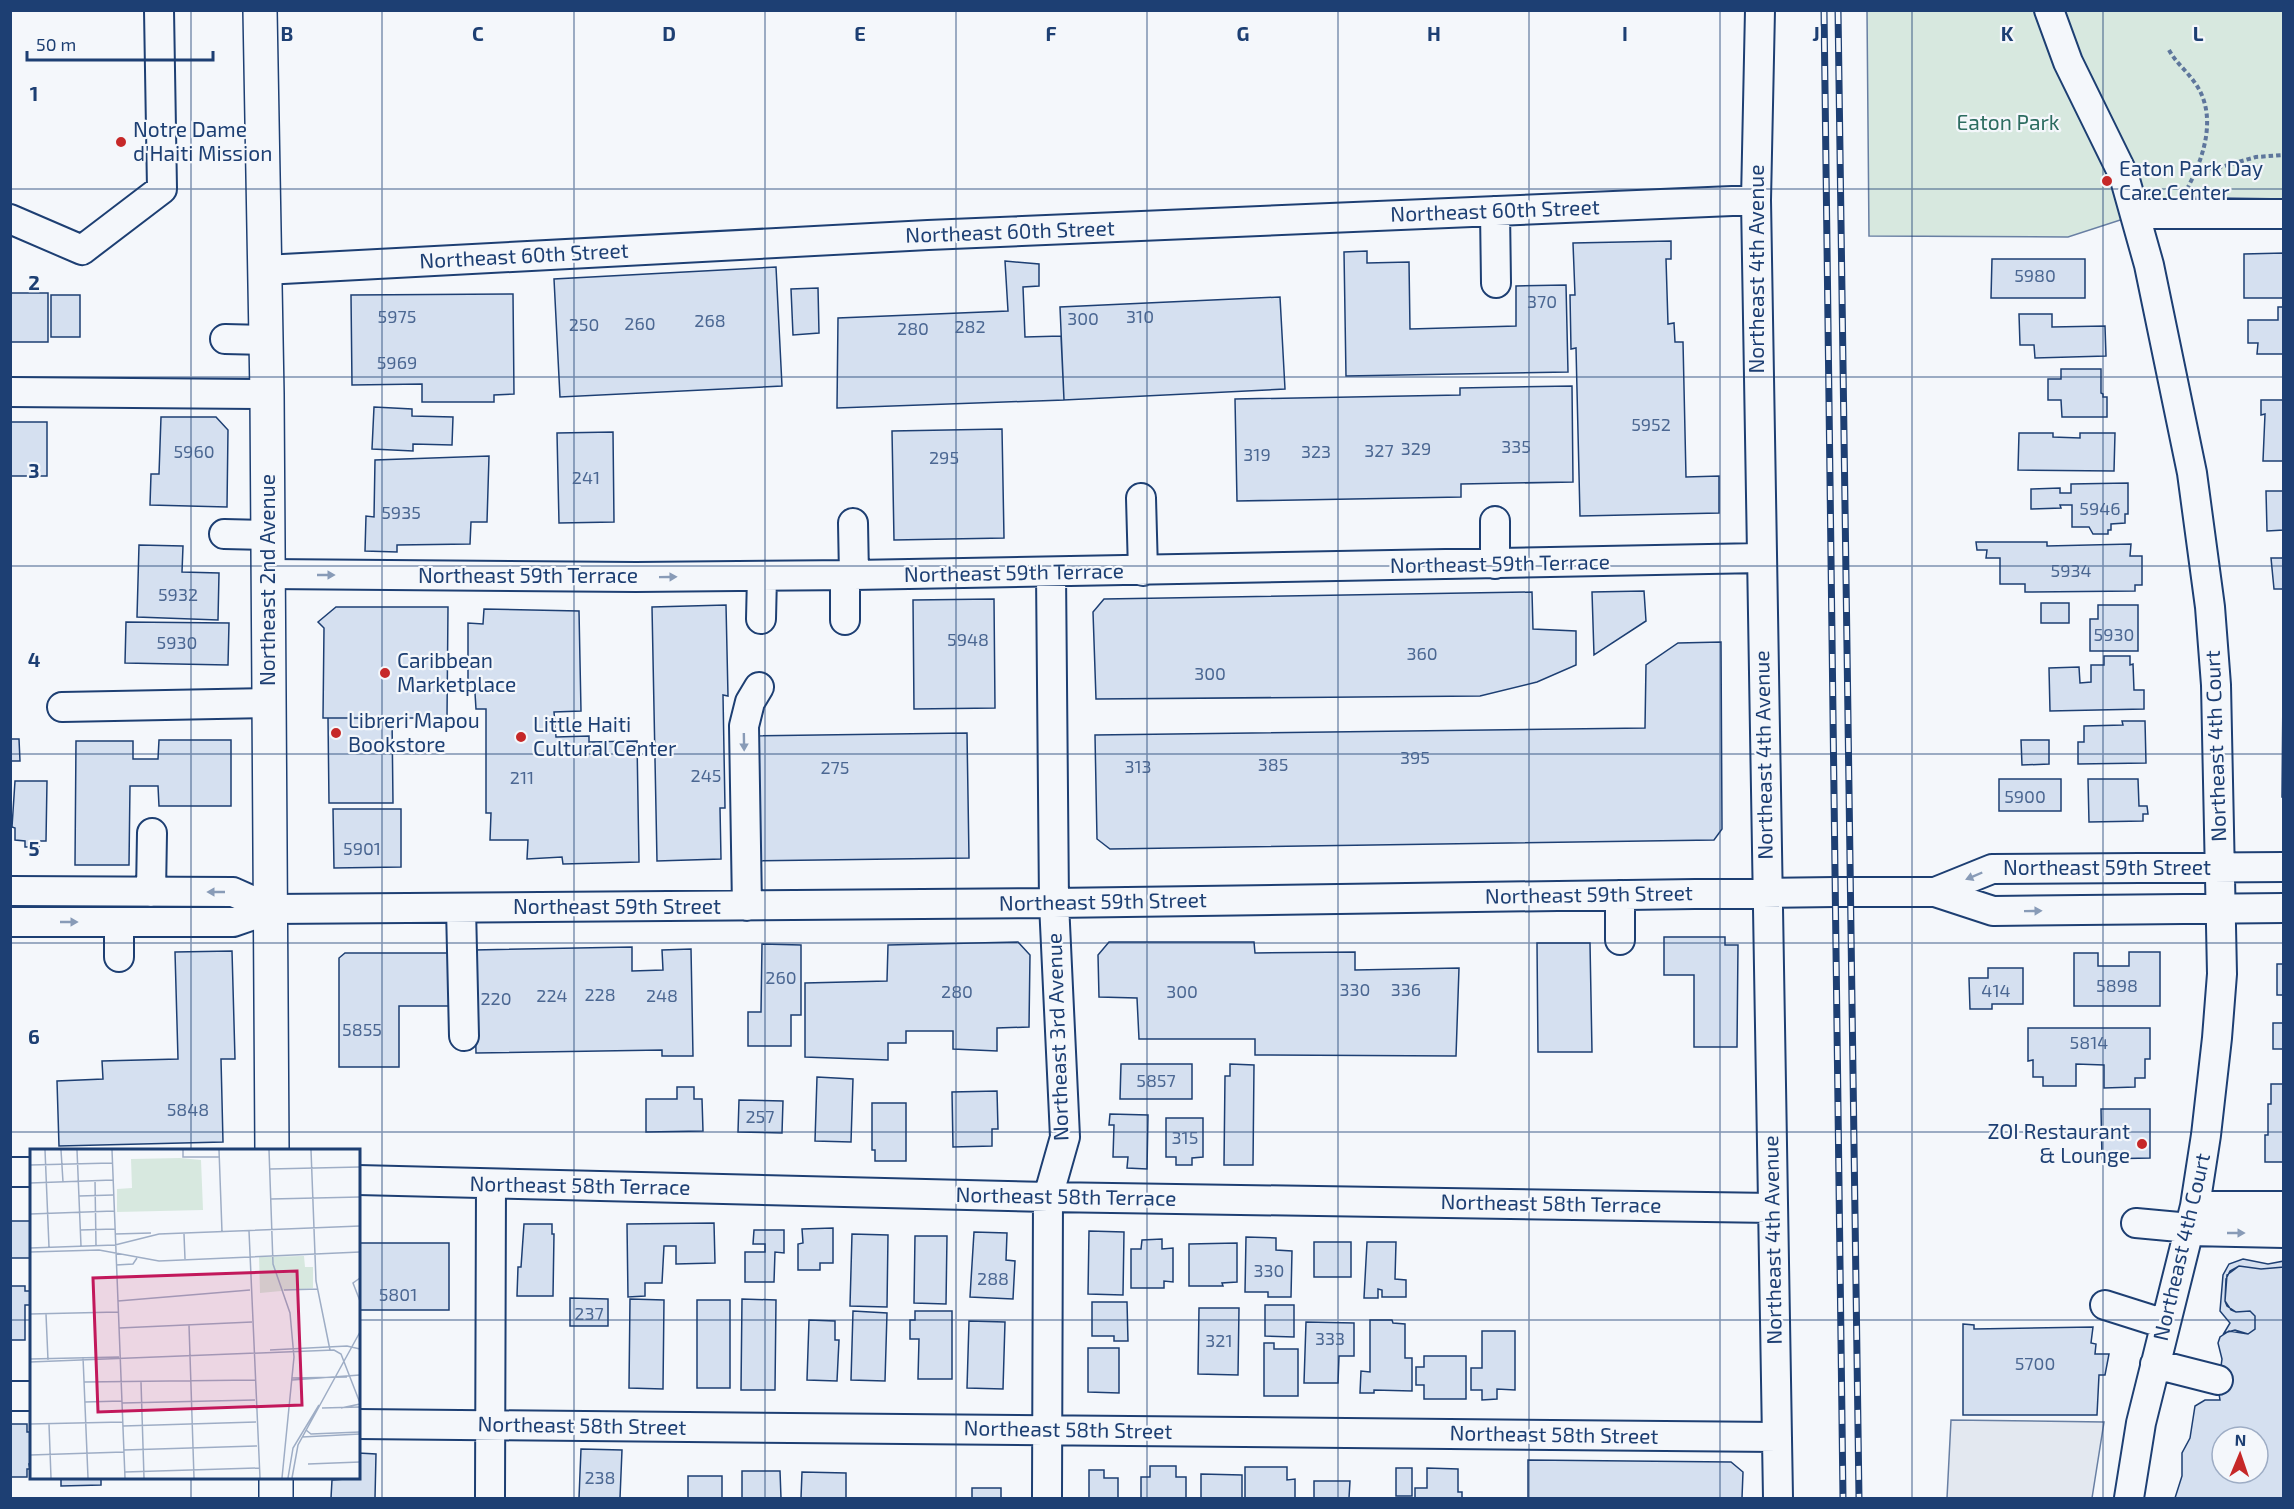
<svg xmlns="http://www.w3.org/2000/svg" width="2294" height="1509" viewBox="0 0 2294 1509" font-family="'Exo 2',sans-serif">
	<rect width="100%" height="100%" fill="#f4f7fb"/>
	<path fill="#d7e8df" stroke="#687fa3" stroke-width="1.5" d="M1867,11H2283V199L2191,197L2068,237L1869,236Z"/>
	<path fill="#e3e8f0" stroke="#687fa3" stroke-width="1.5" d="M1951,1420L2104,1422L2092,1498H1947Z"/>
	<path fill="#d5e0f0" stroke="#1d3f73" stroke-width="1.5" fill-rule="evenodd" d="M1671,241V259H1666L1668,324L1674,323L1675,342H1683L1686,477L1719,476V513L1580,516L1576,348L1571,349L1570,295H1575L1573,243Z
		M1367,251V263L1409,262L1410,329L1516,326V286L1566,285L1568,372L1346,376L1344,252Z
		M2284,253V298H2244V254Z
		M1992,259H2085V298H1991Z
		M1005,261L1039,264V286L1023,287L1025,337L1061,336L1064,400L837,408L838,318L1008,311Z
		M776,267L782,386L560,397L554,279Z
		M818,288L819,333L793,335L791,289Z
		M10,293H48V342H10Z
		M513,294L514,394L494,395V402H422V384L352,385L351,295Z
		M51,295H80V337H51Z
		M1280,297L1285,389L1064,400L1060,307Z
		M2278,307H2284V354H2257L2258,343H2248V320H2278Z
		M2019,314H2052V327L2105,326L2106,356L2035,358L2034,345H2020Z
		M2061,369H2101V393L2103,394V397H2107V417H2062L2061,400H2048V379H2061Z
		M1572,386L1573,482L1461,484V497L1237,501L1235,399L1460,395V388Z
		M2261,400H2284V461H2263L2265,414L2261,415Z
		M374,407L412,409V416L453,417L452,445L413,444V451L372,449Z
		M161,417H216L228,430L227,507L150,505L151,474H159Z
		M10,422H47V476H10Z
		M1002,429L1004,538L894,540L892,431Z
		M613,432L614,522L559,523L557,433Z
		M2019,433H2053V437L2080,438V433H2115L2114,471L2018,470Z
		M489,456L487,522H471L470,544L397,545V552L365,551L366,516L374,517L375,460Z
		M2128,483V514H2125V523L2111,524V530H2108V534H2093L2089,527H2072V505H2060L2061,508L2031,509V489L2060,488V493H2071V484Z
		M2266,491H2284V530L2267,531Z
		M1976,542H2047V546L2131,544L2130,556H2142V585H2135V591L2025,592V584H2000V558H1986L1987,550H1977Z
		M139,545L183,546L182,572L219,573L218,620L137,617Z
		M2271,558H2284V589H2274Z
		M1644,591L1646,621L1594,655L1592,592Z
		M1532,592L1533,629L1576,631V665L1537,682L1480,696L1096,699L1093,612L1104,599Z
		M994,599L995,708L914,709L913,600Z
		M2041,603H2069V623H2041Z
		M726,605L728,696L723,695L725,808H720L721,859L657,861L652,607Z
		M2098,605H2138V651H2090V619H2098Z
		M336,607H448L447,718H323L324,628L318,622Z
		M484,609L579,611L581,711L554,712L556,737L589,736V742L637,741L639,862L563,864L562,857L527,859L528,840H490L491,813H486V709H476L475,693L468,692V623L483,624Z
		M126,622L229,623L228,665L125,663Z
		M1721,642L1722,829L1714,840L1110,849L1097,839L1095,735L1645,728L1646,665L1678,643Z
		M2104,656H2130V665L2133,664L2134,690H2144V709L2050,711L2049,668L2079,667L2080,683L2091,682V665H2104Z
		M2283,690H2284V797H2282Z
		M328,718H392L393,803H329Z
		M2122,721H2145L2146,763L2078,764V742H2084V726L2123,725Z
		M967,733L969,858L750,861L748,736Z
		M10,739H19L20,761H10Z
		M159,740H231V806H159L158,786H130L129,865H75L76,741H133V759H158Z
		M2021,740H2049V764L2022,765Z
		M1999,779H2061V811H1999Z
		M2088,779H2138L2139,806H2147L2148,814H2143V821L2089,822Z
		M15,781H47L46,841H39V847H25V841L15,840V828L12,827Z
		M333,809H401V867L334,868Z
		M1664,937H1725V945H1738L1737,1047H1694V975H1664Z
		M1018,942L1030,955L1029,1027L997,1028V1051L953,1049V1031H906V1043H888V1060L805,1057V983L887,981L888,945Z
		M1109,942H1254L1255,953L1355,952V970L1459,968L1456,1056L1255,1055V1039H1139L1137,998L1099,997L1098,955Z
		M1537,943H1590L1592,1052H1538Z
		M762,944L801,945V1015H791V1046H748V1012H761Z
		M632,947V971L663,970L662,950L691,949L693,1056H662V1050L476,1053L474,950Z
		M232,951L235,1059H221L223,1142L59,1146L57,1081L103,1079L102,1061L178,1059L175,952Z
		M2129,952H2160V1006H2074V953H2098V966H2129Z
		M345,953H450L451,1006H399V1067H339V958Z
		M2277,964H2284V995H2277Z
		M1988,968H2023V1004H1992V1009H1970L1969,978H1988Z
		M2273,1023H2284V1049H2273Z
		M2028,1028H2150V1059H2145V1078H2135V1087L2104,1088V1065L2076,1064V1086H2043V1077H2033V1060L2028,1061Z
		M1121,1064H1192V1099H1120Z
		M1230,1064L1254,1065L1253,1165H1224L1225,1076H1230Z
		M817,1077L853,1079L851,1142L815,1141Z
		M2271,1084H2284V1162H2265V1135H2268V1104H2271Z
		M677,1087H694V1099H702L703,1131L646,1132V1099H677Z
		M997,1091L998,1129H992V1146L953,1147L952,1092Z
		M739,1100L783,1101L782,1133L738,1132Z
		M872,1103H906V1161H875V1150H872Z
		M2101,1109H2150V1158L2102,1159Z
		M1110,1114L1148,1115L1147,1169L1127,1168L1128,1157H1113L1114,1125H1109Z
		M1166,1118H1203V1157L1192,1158V1165H1176V1157H1166Z
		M10,1221H32V1258H10Z
		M714,1223L715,1263L676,1264V1246H664L662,1283H645V1296L628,1297L627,1224Z
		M524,1224H552V1234H554L553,1296H517L518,1267H521Z
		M833,1228V1263H820V1270H798V1244L803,1243L802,1229Z
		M754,1230H784V1253L775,1252L774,1282H745V1252H765V1244H753Z
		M1089,1231L1124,1232L1123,1295L1088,1294Z
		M974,1232L1007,1233L1006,1260L1015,1261L1013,1299L970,1297Z
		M852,1234L888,1235L887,1307L850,1306Z
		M915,1236H947L946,1304L914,1303Z
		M1246,1237L1276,1238V1250L1292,1251L1291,1297H1268V1292H1245Z
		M1162,1239V1249L1173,1248V1282L1164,1281V1288H1131V1249H1141L1142,1240Z
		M1314,1242H1351V1277H1314Z
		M1367,1242H1396L1395,1279L1406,1280V1297H1382V1290L1378,1289V1298H1364Z
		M358,1243H449V1310H358Z
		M1237,1243V1282L1222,1283L1223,1286H1189V1244Z
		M2243,1259L2268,1264L2284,1261V1267L2261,1269L2239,1266L2230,1271L2226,1279L2225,1301L2227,1306L2236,1312L2250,1311L2255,1316V1329L2248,1334L2235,1330L2224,1333L2230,1323L2220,1311L2223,1275L2229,1264Z
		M2239,1266L2261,1269L2284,1267V1498H2175L2182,1476V1453L2190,1438L2195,1406L2205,1400H2220L2218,1388L2222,1359L2218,1343L2220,1337L2229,1331L2248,1334L2255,1329V1316L2250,1311L2236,1312L2231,1310L2225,1301L2227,1275ZM2222,1437H2258V1473H2222Z
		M10,1286H25V1291H32V1305H25V1340H10Z
		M570,1298L608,1299V1326H570Z
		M630,1299L664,1300L663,1389L629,1388Z
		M742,1299L776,1300L775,1390H741Z
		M697,1300H730V1388H697Z
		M1092,1302H1127L1128,1341H1114V1336H1092Z
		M1265,1305H1294V1337L1265,1336Z
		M1199,1308H1239L1238,1375L1198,1374Z
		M853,1311L887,1313L885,1381L851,1380Z
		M915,1311H952V1379H918L919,1339H910V1320H915Z
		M809,1320L835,1321V1340H839L837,1381L807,1380Z
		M1370,1320H1392L1393,1323L1405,1324V1358H1412V1391L1374,1390V1393H1360L1361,1371L1370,1372Z
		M969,1321L1005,1322L1003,1389L967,1388Z
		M1306,1322L1354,1323V1356H1339L1338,1383H1304Z
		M1963,1324L1974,1325V1329L2093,1327L2091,1343L2096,1344L2095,1354H2109L2105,1375H2099L2097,1415H1963Z
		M1482,1331H1515V1390L1497,1389V1399L1482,1400V1390H1471V1368H1482Z
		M1264,1343H1274V1349H1298V1396H1264Z
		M1088,1348H1119V1393L1088,1392Z
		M1424,1356H1466V1399H1424V1385H1416V1367H1424Z
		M11,1424H27V1432H32V1464H29L30,1469H27V1477H11Z
		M581,1449L622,1450L620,1498H579Z
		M358,1453L376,1454L375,1498H331L332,1480L358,1478Z
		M1528,1460L1731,1462L1743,1472L1742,1498H1528Z
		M1150,1466H1176V1477H1186V1498H1141V1477H1150Z
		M1245,1467H1287V1480L1295,1479V1498H1245Z
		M1396,1468H1412V1496H1396Z
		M1427,1468L1458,1469V1492H1462V1498H1415V1488H1427Z
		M1089,1470H1104V1478H1118V1498H1089Z
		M742,1471H780L781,1498H742Z
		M802,1472L846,1473V1498H801Z
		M1201,1474L1242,1475V1498H1201Z
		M688,1476H722V1498H688Z
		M61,1478H101V1485L61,1486Z
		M1314,1481H1350L1349,1498H1314Z
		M972,1488H1001V1498H972Z"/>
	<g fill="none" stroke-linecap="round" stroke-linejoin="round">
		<g stroke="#1d3f73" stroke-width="32">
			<path id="minor" d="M1760,10L1756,200L1778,1498
				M2049,10L2068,62L2124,176L2149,265L2192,473L2210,607L2216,685L2222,974L2217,1038L2206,1135L2195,1206L2141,1423L2129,1498
				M1495,211L1496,283
				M2136,214H2284
				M10,219L82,250L162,189L159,10
				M264,270L928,235L1756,200
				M225,339L266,340
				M10,392L267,394
				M1141,498L1143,571
				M853,523L854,575
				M224,534L268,535
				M1495,564V521
				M268,574L636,577L854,575L1761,558
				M845,575V620
				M761,619L762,576
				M62,707L269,703
				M10,891L233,892L271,909
				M151,892L152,833
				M1935,892L1992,869L2284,867
				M1620,895V940
				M747,906L744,726L750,702L759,687
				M461,908L464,1036
				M10,922H233L271,909L1054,903L1835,892H1935L1993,911L2284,908
				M119,957V922
				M10,1172H32
				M358,1180L1048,1197L1773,1208
				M2195,1206H2284
				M2136,1223L2190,1228
				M2189,1231L2284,1233
				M2105,1305L2165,1324
				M2155,1364L2218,1380
				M10,1396H32
				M358,1424L1777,1437
				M490,1498L491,1184
				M1047,1498L1048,1197L1065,1137L1054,903L1051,573"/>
		</g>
		<g stroke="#1d3f73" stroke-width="36">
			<path id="major" d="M260,10L267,394L272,1150
				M276,1478V1498"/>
		</g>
		<path stroke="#5e769c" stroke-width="4" stroke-dasharray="4.5 3" stroke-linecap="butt" d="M2169,50C2176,63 2187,71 2195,83C2218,115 2204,157 2188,187
			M2196,174L2256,157L2284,155"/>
		<use href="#minor" stroke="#f4f7fb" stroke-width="28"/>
		<use href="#major" stroke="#f4f7fb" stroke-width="33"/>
		<g stroke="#1d3f73" stroke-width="7">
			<path id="rail" d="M1824,10L1843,1498
				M1838,10L1859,1498"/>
		</g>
		<use href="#rail" stroke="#f4f7fb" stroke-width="4.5" stroke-dasharray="14" stroke-linecap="butt"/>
	</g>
	<defs><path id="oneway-solid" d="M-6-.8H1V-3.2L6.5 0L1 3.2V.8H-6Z" transform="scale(1.5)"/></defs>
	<g fill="#889bb7">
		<use href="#oneway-solid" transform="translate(326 575)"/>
		<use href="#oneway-solid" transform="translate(668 577) rotate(-1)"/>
		<use href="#oneway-solid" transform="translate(744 742) rotate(89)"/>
		<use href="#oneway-solid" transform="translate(1974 876) rotate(157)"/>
		<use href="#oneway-solid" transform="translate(216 892) rotate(-180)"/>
		<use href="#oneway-solid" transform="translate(2033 911) rotate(-1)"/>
		<use href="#oneway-solid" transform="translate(69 922)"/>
		<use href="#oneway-solid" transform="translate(2236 1233)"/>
	</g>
	<path fill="none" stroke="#1d3f73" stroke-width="1.5" stroke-opacity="0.55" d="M191,10V1150M382,10V1498M574,10V1498M765,10V1498M956,10V1498M1147,10V1498M1338,10V1498M1529,10V1498M1720,10V1498M1912,10V1498M2103,10V1498M10,189H2284M10,377H2284M10,566H2284M10,754H2284M10,943H2284M10,1132H2284M10,1320H32M358,1320H2284M191,1478V1498"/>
	<g fill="#c62828" stroke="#f4f7fb" stroke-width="2">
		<circle cx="121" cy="142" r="6"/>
		<circle cx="2107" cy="181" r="6"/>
		<circle cx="385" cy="673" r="6"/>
		<circle cx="336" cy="733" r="6"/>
		<circle cx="521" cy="737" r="6"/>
		<circle cx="2142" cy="1144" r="6"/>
	</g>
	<g text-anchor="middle" stroke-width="4.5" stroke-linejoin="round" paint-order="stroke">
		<g font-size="18" fill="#4b6792">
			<text x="2035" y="282">5980</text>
			<text x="1542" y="308">370</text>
			<text x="397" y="323">5975</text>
			<text x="1140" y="323">310</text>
			<text x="1083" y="325">300</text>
			<text x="710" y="327">268</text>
			<text x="640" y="330">260</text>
			<text x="584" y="331">250</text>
			<text x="970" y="333">282</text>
			<text x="913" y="335">280</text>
			<text x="397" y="369">5969</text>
			<text x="1651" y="431">5952</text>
			<text x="1516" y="453">335</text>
			<text x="1416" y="455">329</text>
			<text x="1379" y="457">327</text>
			<text x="194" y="458">5960</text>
			<text x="1316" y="458">323</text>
			<text x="1257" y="461">319</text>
			<text x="944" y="464">295</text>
			<text x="586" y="484">241</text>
			<text x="2100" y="515">5946</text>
			<text x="401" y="519">5935</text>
			<text x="2071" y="577">5934</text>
			<text x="178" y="601">5932</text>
			<text x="2114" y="641">5930</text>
			<text x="968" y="646">5948</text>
			<text x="177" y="649">5930</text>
			<text x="1422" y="660">360</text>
			<text x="1210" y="680">300</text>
			<text x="1415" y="764">395</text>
			<text x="1273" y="771">385</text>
			<text x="1138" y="773">313</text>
			<text x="835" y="774">275</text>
			<text x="706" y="782">245</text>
			<text x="522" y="784">211</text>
			<text x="2025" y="803">5900</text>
			<text x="362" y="855">5901</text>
			<text x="781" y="984">260</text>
			<text x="2117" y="992">5898</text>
			<text x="1355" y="996">330</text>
			<text x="1406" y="996">336</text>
			<text x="1996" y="997">414</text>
			<text x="957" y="998">280</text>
			<text x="1182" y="998">300</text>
			<text x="600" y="1001">228</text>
			<text x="552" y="1002">224</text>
			<text x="662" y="1002">248</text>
			<text x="496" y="1005">220</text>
			<text x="362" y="1036">5855</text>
			<text x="2089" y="1049">5814</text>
			<text x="1156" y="1087">5857</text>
			<text x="188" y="1116">5848</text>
			<text x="760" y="1123">257</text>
			<text x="1185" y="1144">315</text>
			<text x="1269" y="1277">330</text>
			<text x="993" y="1285">288</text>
			<text x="398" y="1301">5801</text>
			<text x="589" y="1320">237</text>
			<text x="1330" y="1345">333</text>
			<text x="1219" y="1347">321</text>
			<text x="2035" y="1370">5700</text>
			<text x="600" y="1484">238</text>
		</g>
		<g font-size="21" fill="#2c6c60" stroke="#f4f7fb">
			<text x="2008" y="130">Eaton Park</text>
		</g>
		<g font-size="21" fill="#1d3f73" stroke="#f4f7fb" text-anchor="start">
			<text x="133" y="137">Notre Dame<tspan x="133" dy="24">d'Haiti Mission</tspan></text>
			<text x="2119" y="176">Eaton Park Day<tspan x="2119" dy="24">Care Center</tspan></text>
			<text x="397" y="668">Caribbean<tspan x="397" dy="24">Marketplace</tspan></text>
			<text x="348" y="728">Libreri Mapou<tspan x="348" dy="24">Bookstore</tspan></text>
			<text x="533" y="732">Little Haiti<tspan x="533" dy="24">Cultural Center</tspan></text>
			<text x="2130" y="1139" text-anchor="end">ZOI Restaurant<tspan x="2130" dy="24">&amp; Lounge</tspan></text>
		</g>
		<g font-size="21" fill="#1d3f73" stroke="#f4f7fb">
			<text transform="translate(1495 211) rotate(-2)" y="7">Northeast 60th Street</text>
			<text transform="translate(1010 232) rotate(-2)" y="7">Northeast 60th Street</text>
			<text transform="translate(524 256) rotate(-3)" y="7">Northeast 60th Street</text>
			<text transform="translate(1757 269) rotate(-90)" y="7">Northeast 4th Avenue</text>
			<text transform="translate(1500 564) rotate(-1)" y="7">Northeast 59th Terrace</text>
			<text transform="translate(1014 573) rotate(-1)" y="7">Northeast 59th Terrace</text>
			<text x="528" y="583">Northeast 59th Terrace</text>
			<text transform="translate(268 580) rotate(-90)" y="7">Northeast 2nd Avenue</text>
			<text transform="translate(2216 746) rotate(-92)" y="7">Northeast 4th Court</text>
			<text transform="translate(1764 755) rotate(-91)" y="7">Northeast 4th Avenue</text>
			<text x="2107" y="875">Northeast 59th Street</text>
			<text transform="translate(1589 895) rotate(-1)" y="7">Northeast 59th Street</text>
			<text transform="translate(1103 902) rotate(-1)" y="7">Northeast 59th Street</text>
			<text x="617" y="914">Northeast 59th Street</text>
			<text transform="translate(1058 1037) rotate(-92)" y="7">Northeast 3rd Avenue</text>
			<text transform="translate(580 1186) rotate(1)" y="7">Northeast 58th Terrace</text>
			<text transform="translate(1066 1197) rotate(1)" y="7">Northeast 58th Terrace</text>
			<text transform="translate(1551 1204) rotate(1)" y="7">Northeast 58th Terrace</text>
			<text transform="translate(1773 1240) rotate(-91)" y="7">Northeast 4th Avenue</text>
			<text transform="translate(2182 1247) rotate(-77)" y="7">Northeast 4th Court</text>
			<text transform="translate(582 1426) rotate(1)" y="7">Northeast 58th Street</text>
			<text transform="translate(1068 1430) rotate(1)" y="7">Northeast 58th Street</text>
			<text transform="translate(1554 1435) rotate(1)" y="7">Northeast 58th Street</text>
		</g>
	</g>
	<g transform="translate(30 1149)">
		<rect width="330" height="330" fill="#f4f7fb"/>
		<path d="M150,9L171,11L173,61L87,63V40L102,39L101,10ZM274,107L275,118H283V139L230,144L229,108Z" fill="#d7e8df"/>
		<path fill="none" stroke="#9eadc5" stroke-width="1.5" d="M15,1L19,98M31,1L33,33M47,1L51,97M82,1L95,329M153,1V8H190M189,1L192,83M239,1L243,115L260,164L264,208L252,329M281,1L286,132L300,201M0,16L82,14M240,20L330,18M65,31L66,97M0,34L83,31M49,47L83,46M241,50L330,48M0,65L84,62M50,81L85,80M219,82L230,329M85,85L121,84M154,85L155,110M0,99L85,96L129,85L330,77M0,103L69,101L129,112L330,103M86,116L103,115L107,109M330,129L323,134L330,152M254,141L288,140M88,152L220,141M0,165L88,163M16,165L18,211M159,176L164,329M89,179L222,173M240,201L317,197L330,200M53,208L58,329M0,210L89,208M0,213L304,201L311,205L330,254M262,229L317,228M262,231L330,226M54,233L225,231M111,233L114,329M55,253L92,252M92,254L225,251M0,255V304M292,259L330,258M311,259L330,255M0,275L93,273M19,275L21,329M93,277L226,273M276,281L281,285L330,283M272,288L330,285M94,301L227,297M0,306L94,303M278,315L330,313M95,323L229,319M258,329L263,299L289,256M262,329L268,296L330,183"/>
		<path fill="#c2185b" fill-opacity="0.15" stroke="#c2185b" stroke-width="3" d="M267,122L272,256L68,263L63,129Z"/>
		<rect width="330" height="330" fill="none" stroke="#1d3f73" stroke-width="3"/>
	</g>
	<g font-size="20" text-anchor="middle" font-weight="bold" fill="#1d3f73" stroke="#f4f7fb" stroke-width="4.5" stroke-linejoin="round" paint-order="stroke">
		<text x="287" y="41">B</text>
		<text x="478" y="41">C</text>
		<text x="669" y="41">D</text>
		<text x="860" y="41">E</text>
		<text x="1051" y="41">F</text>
		<text x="1243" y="41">G</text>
		<text x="1434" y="41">H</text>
		<text x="1625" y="41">I</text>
		<text x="1816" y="41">J</text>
		<text x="2007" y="41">K</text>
		<text x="2198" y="41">L</text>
		<text x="34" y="101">1</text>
		<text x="34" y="290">2</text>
		<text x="34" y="478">3</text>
		<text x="34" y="667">4</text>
		<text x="34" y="856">5</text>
		<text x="34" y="1044">6</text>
	</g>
	<rect width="2294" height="1509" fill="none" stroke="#1d3f73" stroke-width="24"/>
	<g transform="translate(2240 1455) rotate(2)"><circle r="28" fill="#f4f7fb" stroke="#9eadc5" stroke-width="1.5"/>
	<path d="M0-4.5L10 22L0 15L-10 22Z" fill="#c62828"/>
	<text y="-9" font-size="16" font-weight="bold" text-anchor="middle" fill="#1d3f73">N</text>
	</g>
	<path d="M27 51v9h186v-9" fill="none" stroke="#1d3f73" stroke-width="3"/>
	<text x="36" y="51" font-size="18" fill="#1d3f73" stroke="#f4f7fb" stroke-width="4.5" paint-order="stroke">50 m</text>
</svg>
